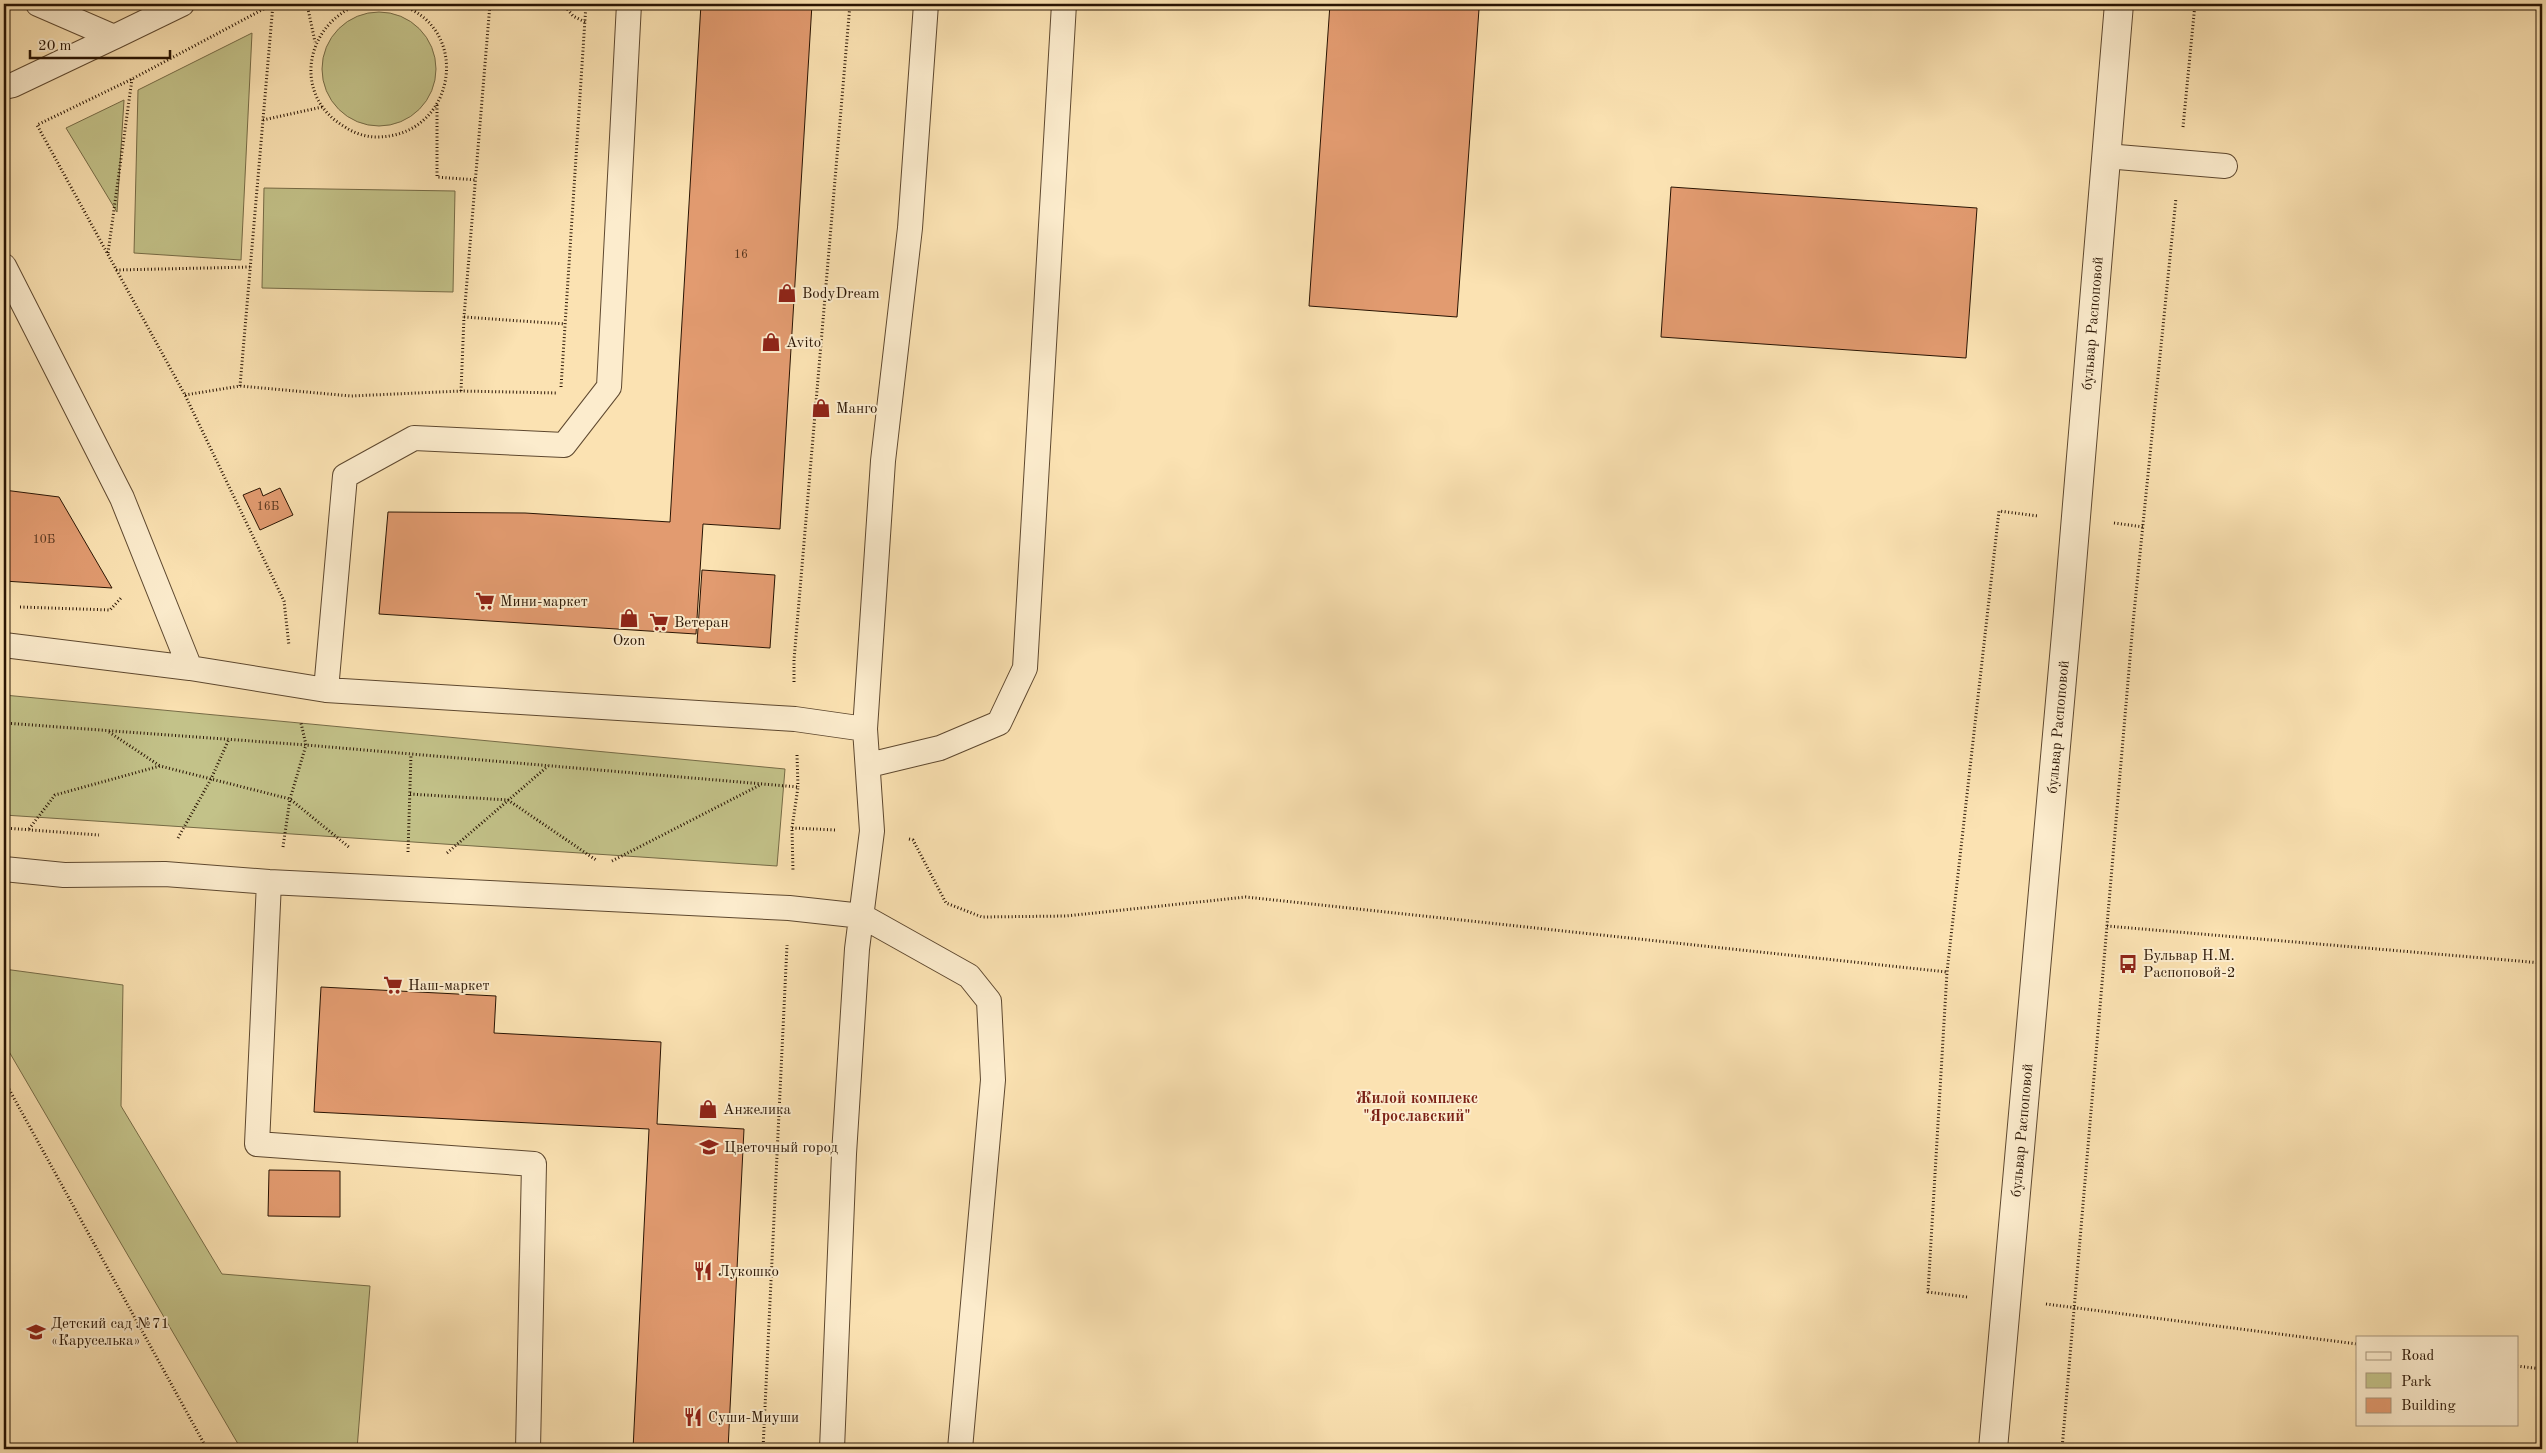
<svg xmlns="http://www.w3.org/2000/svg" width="2546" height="1453" viewBox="0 0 2546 1453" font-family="'Old Standard TT',serif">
	<rect width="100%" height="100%" fill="#fbe2b2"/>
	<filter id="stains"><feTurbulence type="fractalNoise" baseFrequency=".004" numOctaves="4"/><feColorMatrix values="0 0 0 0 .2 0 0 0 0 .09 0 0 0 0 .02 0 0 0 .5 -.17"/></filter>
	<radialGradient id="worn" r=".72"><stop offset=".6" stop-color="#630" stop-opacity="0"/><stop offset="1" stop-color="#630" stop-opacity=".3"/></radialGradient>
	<path fill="#c3c289" stroke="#766b46" d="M322 69a57 57 0 1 1 114 0a57 57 0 1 1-114 0Z
		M252,33L241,260L134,253L138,90Z
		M124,100L117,212L66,128Z
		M264,188L455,191L453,292L262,288Z
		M4,695L785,769L777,866L4,815Z
		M4,969L123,985L121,1106L222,1274L370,1286L357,1449H241L4,1043Z"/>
	<path fill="#e29b70" stroke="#291403" d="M701,4H812L780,529L703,524L696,634L379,614L388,512L525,513L670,522Z
		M1330,4H1402L1479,9L1457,317L1309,306Z
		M1671,187L1977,208L1966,358L1661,337Z
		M260,488L263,496L280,488L293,515L260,530L243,495Z
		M4,490L59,497L112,588L4,581Z
		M702,570L775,575L770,648L697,643Z
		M321,987L496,996L494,1033L661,1042L657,1124L744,1129L728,1449H633L649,1129L314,1112Z
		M269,1170L340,1171V1217L268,1216Z"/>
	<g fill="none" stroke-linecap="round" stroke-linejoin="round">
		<g stroke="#5e482f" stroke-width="26">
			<path id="service" d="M38,4L114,37L182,4
				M4,87L13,85L114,37
				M2106,156L2225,166
				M4,266L122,498L190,668L4,645
				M190,668L326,690L795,719L865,729
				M326,690L345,476L414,438L564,445L609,387L629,4
				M869,765L940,748L999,723L1025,668L1064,4
				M4,869L64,875L165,874L269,882L789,908L862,916L969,976L989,1001L993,1080L960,1449
				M269,882L257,1144L534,1164L528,1449
				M832,1449L844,1154L857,949L872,831L865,729L883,461L910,228L926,4"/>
		</g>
		<g stroke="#5e482f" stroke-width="30">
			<g id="tertiary">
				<path id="s1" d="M1993,1449L2068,612L2119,4"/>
			</g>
		</g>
		<path stroke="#291403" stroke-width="3" stroke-dasharray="1 2.5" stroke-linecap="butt" d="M273,4L132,79L37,125L185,395L284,601L289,646
			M307,4L315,42
			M360,4C305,23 291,96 345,127C354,133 365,137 377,137C456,137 474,27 398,4
			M563,4L573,16L585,22
			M411,7L483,4
			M437,105V177L476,180
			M263,120L322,107
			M2183,127L2195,4
			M108,253L132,79
			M116,270L251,267
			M464,317L565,324
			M240,386L273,4
			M561,387L586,4
			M461,391L464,317L490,4
			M185,395L240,386L351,396L461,391L558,393
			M2114,523L2144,527
			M20,607L110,610L121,598
			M794,682V660L850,4
			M4,723L306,745L798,787L792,828L793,872
			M109,732L160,766
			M797,755L798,787
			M410,794L508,800L596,860
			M4,828L99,835
			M792,828L836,830
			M29,829L55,795L160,766L290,799L350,848
			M178,838L211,779L229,739
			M909,839L913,840L946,903L982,917L1066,916L1246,897L1947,972
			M283,847L290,799L306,745L301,723
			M408,852L411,754
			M447,853L548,766
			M612,861L760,785
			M2107,926L2542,963
			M4,1080L207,1449
			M1967,1297L1928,1292L1947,972L1999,511L2038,516
			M2046,1304L2357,1344
			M2517,1366L2542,1369
			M763,1449L787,945
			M2062,1449L2133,623L2176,198"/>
		<use href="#service" stroke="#fceccd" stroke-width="24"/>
		<use href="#tertiary" stroke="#fceccd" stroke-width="28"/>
	</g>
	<defs>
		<g id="shop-bare" transform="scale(1.5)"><path d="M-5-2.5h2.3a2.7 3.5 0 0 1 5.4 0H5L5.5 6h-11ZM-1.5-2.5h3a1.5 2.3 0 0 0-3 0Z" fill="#8f2418" stroke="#fceccd" stroke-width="2.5" paint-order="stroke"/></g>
		<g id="supermarket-bare" transform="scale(1.5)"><path d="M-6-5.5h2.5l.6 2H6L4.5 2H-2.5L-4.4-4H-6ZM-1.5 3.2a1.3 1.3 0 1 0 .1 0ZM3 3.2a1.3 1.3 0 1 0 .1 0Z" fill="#8f2418" stroke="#fceccd" stroke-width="2.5" paint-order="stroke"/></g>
		<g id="bus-bare" transform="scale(1.5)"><path d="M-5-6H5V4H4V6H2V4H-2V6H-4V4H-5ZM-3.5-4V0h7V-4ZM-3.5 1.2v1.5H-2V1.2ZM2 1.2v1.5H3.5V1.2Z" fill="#8f2418" stroke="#fceccd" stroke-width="2.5" paint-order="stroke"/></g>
		<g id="school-bare" transform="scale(1.5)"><path d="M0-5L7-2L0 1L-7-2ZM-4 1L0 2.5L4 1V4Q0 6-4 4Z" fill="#8f2418" stroke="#fceccd" stroke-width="2.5" paint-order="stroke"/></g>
		<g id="restaurant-bare" transform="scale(1.5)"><path d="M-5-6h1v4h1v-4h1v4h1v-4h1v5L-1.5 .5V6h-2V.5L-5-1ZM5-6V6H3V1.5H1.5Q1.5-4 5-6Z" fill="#8f2418" stroke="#fceccd" stroke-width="2.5" paint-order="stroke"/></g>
	</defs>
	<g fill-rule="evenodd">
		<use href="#shop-bare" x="787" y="293"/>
		<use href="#shop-bare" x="771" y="342"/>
		<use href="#shop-bare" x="821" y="408"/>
		<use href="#supermarket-bare" x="485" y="601"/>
		<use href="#shop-bare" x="629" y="618"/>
		<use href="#supermarket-bare" x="659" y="622"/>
		<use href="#bus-bare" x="2128" y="964"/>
		<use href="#supermarket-bare" x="393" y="985"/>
		<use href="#shop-bare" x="708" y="1109"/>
		<use href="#school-bare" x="709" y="1147"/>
		<use href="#restaurant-bare" x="703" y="1271"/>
		<use href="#school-bare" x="36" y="1332"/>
		<use href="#restaurant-bare" x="693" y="1417"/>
	</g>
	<g text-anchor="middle" stroke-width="4" stroke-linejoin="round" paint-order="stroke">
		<g font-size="12" fill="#57361e">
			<text x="741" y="258">16</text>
			<text x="268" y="510">16Б</text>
			<text x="44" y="543">10Б</text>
		</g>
		<g font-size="15" fill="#291403" stroke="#fceccd" text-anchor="start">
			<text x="802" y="298">BodyDream</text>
			<text x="786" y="347">Avito</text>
			<text x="836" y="413">Манго</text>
			<text x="500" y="606">Мини-маркет</text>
			<text x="674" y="627">Ветеран</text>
			<text x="629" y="645" text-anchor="middle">Ozon</text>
			<text x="2143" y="960">Бульвар Н.М.<tspan x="2143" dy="17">Распоповой-2</tspan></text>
			<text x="408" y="990">Наш-маркет</text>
			<text x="723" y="1114">Анжелика</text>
			<text x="724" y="1152">Цветочный город</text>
			<text x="718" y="1276">Лукошко</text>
			<text x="51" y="1328">Детский сад №71<tspan x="51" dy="17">«Каруселька»</tspan></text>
			<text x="708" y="1422">Суши-Миуши</text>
		</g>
		<g font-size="15" fill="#291403" stroke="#fceccd">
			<text dy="5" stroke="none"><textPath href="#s1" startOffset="1130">бульвар Распоповой</textPath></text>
			<text dy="5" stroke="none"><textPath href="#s1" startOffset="725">бульвар Распоповой</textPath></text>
			<text dy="5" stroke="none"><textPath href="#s1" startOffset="320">бульвар Распоповой</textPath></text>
		</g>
		<g font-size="16" font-weight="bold" fill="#7a1f14" stroke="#fceccd">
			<text x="1417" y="1103">Жилой комплекс<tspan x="1417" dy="18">"Ярославский"</tspan></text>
		</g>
	</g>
	<rect width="2546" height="1453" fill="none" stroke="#fbe2b2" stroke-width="20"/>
	<rect x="5" y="5" width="2536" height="1443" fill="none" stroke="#291403" stroke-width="2.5"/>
	<rect x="10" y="10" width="2526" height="1433" fill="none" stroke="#291403"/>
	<rect x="2356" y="1336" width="162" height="90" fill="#fceccd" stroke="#a8967c"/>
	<rect x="2366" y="1352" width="25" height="8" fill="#fceccd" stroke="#a8967c"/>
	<text x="2401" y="1360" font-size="15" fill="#291403">Road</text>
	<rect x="2366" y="1373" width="25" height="15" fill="#c3c289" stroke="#a8967c"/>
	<text x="2401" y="1386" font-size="15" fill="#291403">Park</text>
	<rect x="2366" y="1398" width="25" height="15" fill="#e29b70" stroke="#a8967c"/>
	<text x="2401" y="1410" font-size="15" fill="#291403">Building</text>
	<path d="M30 50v8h140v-8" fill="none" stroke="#291403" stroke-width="2.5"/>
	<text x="38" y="50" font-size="15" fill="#291403" stroke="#fceccd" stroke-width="4" paint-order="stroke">20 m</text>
	<rect width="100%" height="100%" filter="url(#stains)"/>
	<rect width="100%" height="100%" fill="url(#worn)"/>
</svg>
